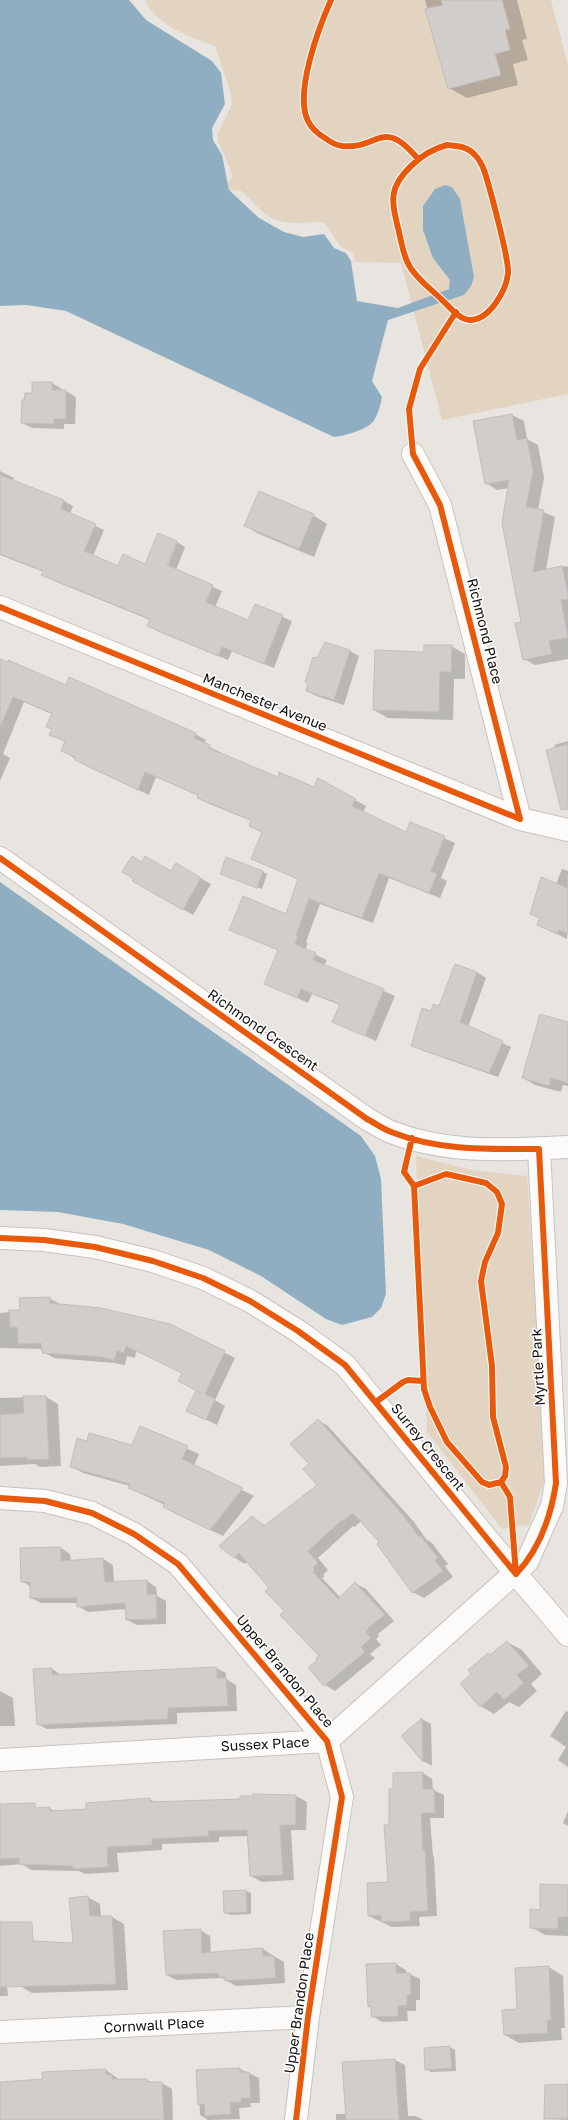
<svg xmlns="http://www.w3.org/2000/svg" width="568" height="2120" viewBox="0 0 568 2120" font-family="'Golos Text',sans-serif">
	<rect width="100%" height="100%" fill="#e8e5e1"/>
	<path fill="#e3d4c2" d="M145,0H551L568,65V394L442,420L401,263L355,262L353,253L340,246L325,223C315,220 308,223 298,223C265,223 262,209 240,190L229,191L227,184L233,176L218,141V133L232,104L230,91L215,46C188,36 158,27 145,0Z
		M416,1156L471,1170L527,1176L547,1473L529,1525L502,1529L427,1432Z"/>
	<path fill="#90aec2" d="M0,0H129L146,20L212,61L221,73L225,104L212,128L213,140L222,155L229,190L259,218L284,232L303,237L324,234L334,248L346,253L351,261L357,301L398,308L449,289L450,280L433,258L423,230V206L435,189L445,185L452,187L460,199L474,277L471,286L464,295L388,320L372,381L382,397C380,406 378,416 372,423C365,430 344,436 334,437L66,311L26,305L0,306Z
		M0,882L361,1136L375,1156L381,1179L386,1294L381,1308L372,1317L342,1325L326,1319L261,1276L209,1250L123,1224L58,1212L0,1210Z"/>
	<path fill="#0003" d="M425,0H517L527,39L522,40L528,60L513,64L518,85L467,98L449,88Z
		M52,383L62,389V391H66L76,397L75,424H64V429L32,428L22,423L25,401L33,394Z
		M512,415L524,421L527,439L538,445L544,478L538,510L555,517L546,570L566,566L568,567V659L535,665L524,659L523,623L509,488L497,490L486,483L474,422Z
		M0,471L14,478L12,481L64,501L73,506L70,514L104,530L93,556L118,567L146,565L166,570L177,542L185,547L176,570L222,591L215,607L249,621L255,605L292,621L274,668L232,651L228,660L157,631L148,625L150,620L52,580L43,574L44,572L0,555Z
		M313,515L327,524L314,557L259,534L245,526Z
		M451,646L465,654V679H454L453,720L388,718L374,710L425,653Z
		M321,650L350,651L359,656L344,705L316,696L307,691Z
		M0,660L195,734L206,740L204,744L220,752L219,754L278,778L314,788L319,780L366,806L363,812L406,833L410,823L455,843L441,878L447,881L440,898L389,878L373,923L320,904L306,942L308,943L305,950L327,960L324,965L395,996L376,1041L334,1022L340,1005L312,994L308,1003L265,983L279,951L231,929L286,915L299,880L253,859L263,833L250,826L252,821L209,804L198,798L199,796L156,777L149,795L86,766L62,750L65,742L50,734L53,729L47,726L52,714L24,702L3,754L10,758L0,781Z
		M568,741V792L554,745Z
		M142,863L172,872L176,864L211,884L193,915L134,880Z
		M562,869L568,871L567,939L538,925L541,919L531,913L556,884Z
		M263,872L267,874L262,889L226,876Z
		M477,972L486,978L468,1027L511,1047L498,1077L421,1050L412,1045L440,1007Z
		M568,1023V1086L563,1085L561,1092L535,1085L523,1078Z
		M49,1298L60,1304L170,1325L235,1358L215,1400L225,1406L217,1425L188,1411L197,1391L179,1381L183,1373L136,1351L135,1358L127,1356L125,1365L114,1363L54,1358L43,1352V1349L0,1348V1313L21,1311Z
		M46,1397L58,1404L61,1466L40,1467L35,1464L0,1466V1398Z
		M318,1420L328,1426L414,1522L426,1539L432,1543L448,1564L445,1566L453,1577L424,1598L413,1592L381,1542L361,1521L355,1527L353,1526L318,1558L328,1570L323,1575L325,1576L322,1578L341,1598L355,1583L366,1589L394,1621L378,1634L379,1636L376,1639L381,1645L370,1654L375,1658L335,1691L325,1685L319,1660L320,1656L285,1611L270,1588L247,1562L245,1564L235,1558L221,1546L252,1517L266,1526L319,1486L310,1464Z
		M141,1428L199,1454L194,1466L254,1496L223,1536L176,1514L164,1507L165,1505L141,1494L130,1486L83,1473L71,1466L88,1442L133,1447Z
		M61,1548L70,1554L71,1561L103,1559L113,1565L114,1583L147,1581L156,1587L157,1596L166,1601V1624L137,1625L127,1620L126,1609L88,1612L78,1606V1603H41L31,1598V1587L22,1581Z
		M507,1642L522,1650L542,1674L531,1684L537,1691L519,1707L509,1702L494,1714L480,1706L473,1674Z
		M216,1668L226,1673V1679L236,1685L237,1711L177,1713V1724L47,1729L38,1724L52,1669L61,1675Z
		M0,1691L13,1698L15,1726H0Z
		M566,1711L568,1712V1767L558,1760L566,1747L550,1736Z
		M422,1719L431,1724L432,1766L423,1761L402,1736Z
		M423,1773L432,1779L433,1790L444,1795V1818H430L433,1856L434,1857L437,1916L419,1917L420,1926L392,1927L369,1916L389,1883L390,1825L394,1790Z
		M296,1796L307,1802L306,1830H291L294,1880L262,1882L251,1876L249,1836L219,1837V1842L162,1844V1850L117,1853L119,1872L85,1874L79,1871L31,1870L22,1864L0,1866V1811L50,1808L55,1812L87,1810L150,1799L156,1803Z
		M568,1811V1826L563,1823Z
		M568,1886V1936L545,1935L531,1927L541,1911Z
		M246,1891L251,1893V1914L230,1915L225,1912Z
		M88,1897L100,1904L101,1917H112L124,1924L128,1990L32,1993L20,1986L74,1944L70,1899Z
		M200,1930L210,1936L211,1953L263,1949L272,1955L284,1962L285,1983L236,1986L222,1978L176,1980L167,1975Z
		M0,1935L2,1936L8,1996H0Z
		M396,1964L406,1970V1974H410L420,1979V2000H416V2011H407L408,2021L382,2022L372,2016V2008L369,2006Z
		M549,1967L563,1976L565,2028H561L562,2040L519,2043L505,2035L518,2010Z
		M450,2047L455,2050L456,2071L431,2072L426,2069Z
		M395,2060L405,2065L408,2116H416L423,2120H336V2114H346Z
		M240,2069L259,2078L260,2103H250L251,2107L239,2108L240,2119L208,2120L200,2115L198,2071Z
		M106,2070L120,2080H147L153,2083H162L172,2089L173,2120H0V2083L44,2080Z
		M568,2085V2120L545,2119Z"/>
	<path fill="#d0cdca" stroke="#c1bebc" d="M441,0H502L510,29L505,30L510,50L495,54L501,75L448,89L425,9L443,5Z
		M32,382H52V390H66V419H54V424L21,423L22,400H24L25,393H32Z
		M512,414L517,440L527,438L533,471L526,507L544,510L533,572L562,566L568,593V599L561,600L568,638L549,641L552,654L523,660L515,623L521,622L502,523L509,480L485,484L473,421Z
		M0,475L64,500L61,509L96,524L84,551L118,566L123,554L145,564L158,533L177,541L167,565L213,585L206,602L248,620L255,604L283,615L264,664L222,647L218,656L147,626L150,619L41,575L43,571L0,554Z
		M259,491L314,514L299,549L244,526Z
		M325,642L350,650L334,700L306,691L308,684L305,682L313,657L317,658Z
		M424,645H452L451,672H440L439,712L373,710L375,650L424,652Z
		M0,659L8,662V660L66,685L69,677L196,733L194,738L210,745L209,748L278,777L279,772L314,787L318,778L356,799L352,806L406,832L410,822L445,836L431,871L437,874L429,893L379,873L362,918L309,899L296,935L298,936L295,944L316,953L313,960L384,989L365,1036L332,1022L340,1004L301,989L297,998L264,984L278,950L229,930L243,896L286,914L298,879L251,859L262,832L249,826L251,820L197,798L198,795L145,772L138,790L75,760L76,757L61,751L65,741L49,735L52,729L46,727L52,713L13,697L0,727Z
		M568,744V809L561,810L546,750Z
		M132,856L142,862L145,856L171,871L176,863L201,878L183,910L132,881L134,879L122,872Z
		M226,857L263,871L257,888L220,874Z
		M541,877L568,888V934L559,930L557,934L537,925L540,918L530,914Z
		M455,964L477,972L460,1022L503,1041L489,1073L411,1046L422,1008L431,1011L433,1004L439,1006Z
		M540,1014L568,1022V1083L551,1078L549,1086L522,1078Z
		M50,1297V1303L101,1308L170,1324L225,1351L205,1394L215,1399L206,1420L186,1411L196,1391L201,1393L178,1381L182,1373L126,1346L124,1353L117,1351L114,1360L102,1357L42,1353L41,1343L18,1344L17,1327H10L9,1310H20L19,1298Z
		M23,1396H46L49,1459L27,1460V1457L0,1458V1415L24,1413Z
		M318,1419L403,1515L419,1537L421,1536L438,1558L435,1560L443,1571L412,1593L377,1544L379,1542L353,1513L343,1521L342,1520L308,1551L318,1563L313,1568L315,1570L313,1572L338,1599L355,1582L385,1615L368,1628L369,1629L366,1632L371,1638L361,1647L365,1652L324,1686L308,1668L317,1660L316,1658L319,1656L280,1615L284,1611L265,1591L269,1588L239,1553L234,1558L219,1546L252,1516L264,1526L317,1485L303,1469L309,1464L290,1444Z
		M140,1426L188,1446L182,1459L243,1488L210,1530L163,1507L165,1503L128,1488L130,1484L70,1467L77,1438L87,1441L89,1433L132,1445Z
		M61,1547V1561L103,1558L105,1582L147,1580V1595L156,1594L157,1619L126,1620L125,1603L77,1607V1598H30V1582H21L20,1548Z
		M507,1641L529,1666L517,1675L524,1683L504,1700L497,1692L480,1707L460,1684L471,1674L468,1670L488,1653L490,1655Z
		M217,1667V1678H226L228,1706L168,1708V1719L37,1725L33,1669L52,1668V1675Z
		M422,1718L423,1762L401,1736Z
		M423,1772V1789H434L435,1813H421L423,1850H425L428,1911L410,1912V1921L381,1922V1915L368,1916L367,1883L388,1882L384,1825L389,1824V1789H393V1773Z
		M253,1794L296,1795V1825H280L283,1875L250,1876L247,1830L208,1831L209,1836L152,1839V1845L107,1847L108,1867L73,1869V1866L19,1864V1858L0,1859V1804L35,1803V1808L50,1807V1811L86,1809V1803L150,1798V1802L240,1799V1796H253Z
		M540,1884L568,1885V1917H558V1929L530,1928V1909L540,1910Z
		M246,1890L247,1912L224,1913L223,1891Z
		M88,1896L90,1916H112L116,1984L0,1987V1922H32L33,1941L73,1943L69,1898Z
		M201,1929L202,1953L263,1948V1956H274L276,1978L225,1981V1977H219L218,1973L166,1975L163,1931Z
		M396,1963V1973H410L411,1995H407V2005L398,2006V2016L371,2017V2006L368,2007L366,1964Z
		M549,1966L551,2020H547L548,2033L504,2035L502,2010L517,2009L515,1968Z
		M450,2046L452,2068L425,2070L424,2048Z
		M395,2059L399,2120H346L342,2062Z
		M240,2068V2072H249L251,2098H241V2102L230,2103L231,2114L205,2116L204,2104L198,2105L196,2070Z
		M106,2069V2075H112V2079H147V2082H162L164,2120H0V2082L43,2079L42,2072Z
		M568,2084V2118L544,2119L545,2085Z"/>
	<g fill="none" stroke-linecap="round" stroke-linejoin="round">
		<g stroke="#c5c3c0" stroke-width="24">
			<path id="street" d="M413,454L440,505L520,819
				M0,607L520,819L568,830
				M0,858L367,1119C375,1123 384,1130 394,1133C449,1154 510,1150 568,1147
				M0,1238L44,1240L95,1247L153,1261L203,1278L250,1301L298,1331L345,1365L516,1574L568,1635
				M0,1498L45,1501L92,1513L134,1534L178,1564L327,1741L342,1797L308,2017L296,2120
				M0,1760L327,1741L527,1562L552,1506L556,1483L539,1149
				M0,2032L308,2017"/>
		</g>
		<use href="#street" stroke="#fcfbfa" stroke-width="22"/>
		<g stroke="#fff" stroke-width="8">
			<path id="cycleway" d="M331,0C319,27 294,93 308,121C312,129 318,134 325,138C330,142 336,145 342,146C379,150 382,116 418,159
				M447,145C457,146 467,146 475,155C479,159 482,165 484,170C489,185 510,262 508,274C506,290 490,320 470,320C459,320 449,306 441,299C431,289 417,279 410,267C403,256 402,244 399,232C392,202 387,189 411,166C422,155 432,149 447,145Z
				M456,312L420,369L409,409L413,454L440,505L520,819
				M0,607L520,819
				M0,858L367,1119C375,1123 384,1130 394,1133C439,1151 491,1149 539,1149L556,1483C551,1516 539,1550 516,1574
				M412,1138L404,1172L414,1186L424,1389L430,1407L447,1442L482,1482L489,1485L501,1482L505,1476L506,1467L493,1417L492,1366L481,1281L485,1262L498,1233L502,1204L497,1192L486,1183L446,1174L414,1186
				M0,1238L44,1240L95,1247L153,1261L203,1278L250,1301L298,1331L345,1365L516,1574
				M376,1402L403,1382L408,1380L423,1381
				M501,1482L510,1497L516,1574
				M0,1498L45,1501L92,1513L134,1534L178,1564L327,1741L342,1797L308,2017L296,2120"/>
		</g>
		<use href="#cycleway" stroke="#e8590c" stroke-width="6"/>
	</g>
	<g text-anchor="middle" stroke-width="3" stroke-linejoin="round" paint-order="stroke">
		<g font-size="14" fill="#110f0d" stroke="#fff">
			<text transform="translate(485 631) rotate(76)" y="5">Richmond Place</text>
			<text transform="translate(265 702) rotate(22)" y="5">Manchester Avenue</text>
			<text transform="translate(263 1030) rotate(35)" y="5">Richmond Crescent</text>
			<text transform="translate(538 1367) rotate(-93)" y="5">Myrtle Park</text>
			<text transform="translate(428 1447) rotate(51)" y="5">Surrey Crescent</text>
			<text transform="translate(285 1671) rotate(50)" y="5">Upper Brandon Place</text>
			<text transform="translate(265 1744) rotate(-3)" y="5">Sussex Place</text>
			<text transform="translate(299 2003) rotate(-82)" y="5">Upper Brandon Place</text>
			<text transform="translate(154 2025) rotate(-3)" y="5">Cornwall Place</text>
		</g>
	</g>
</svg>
